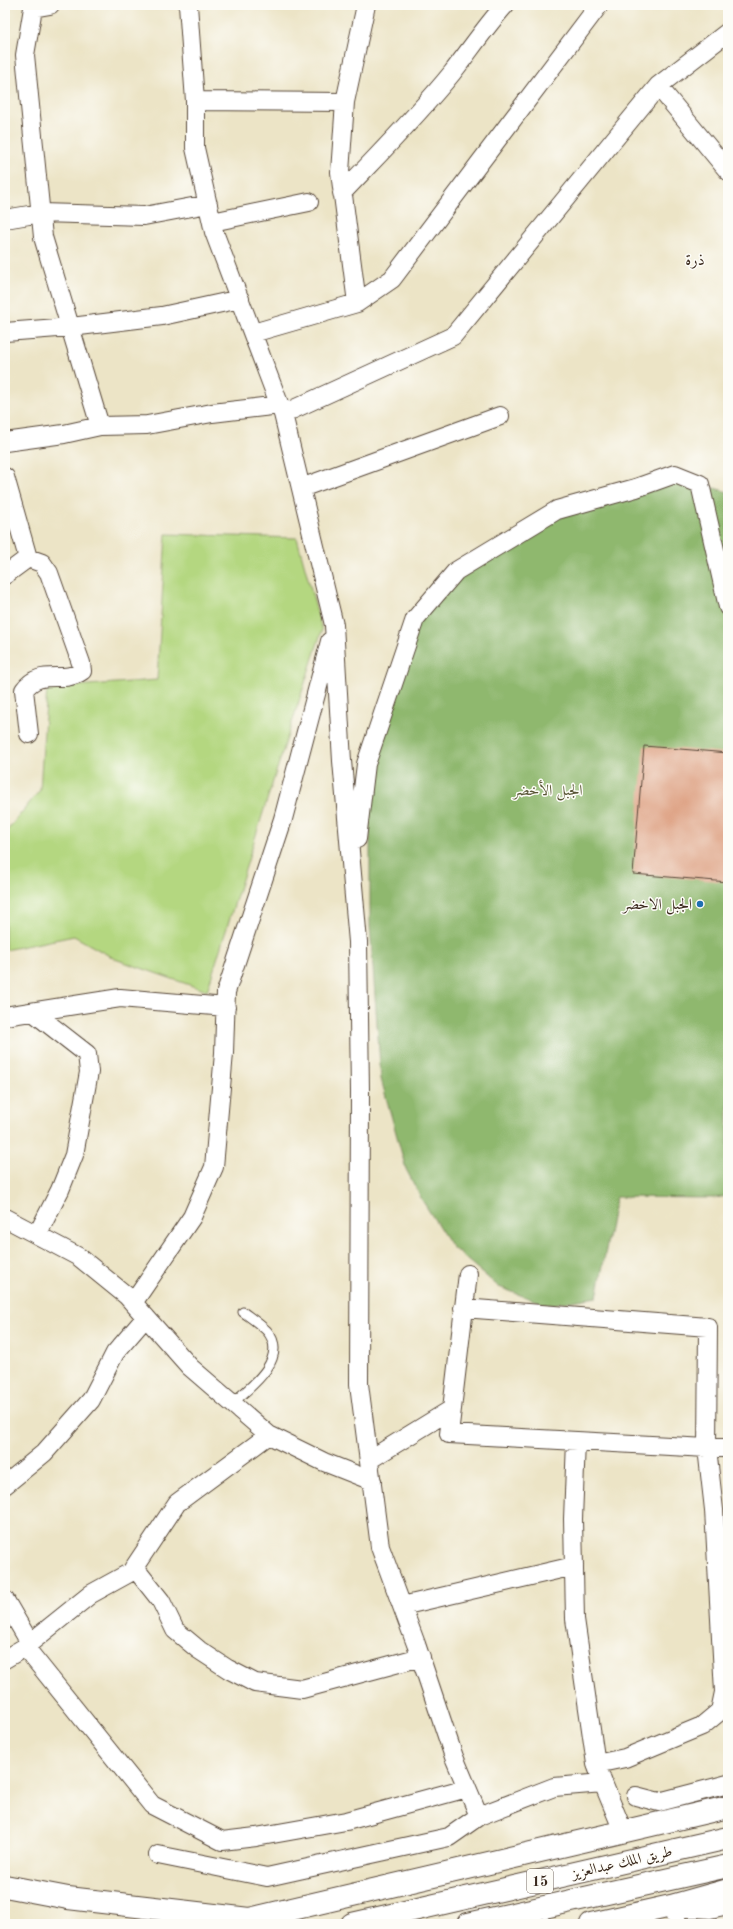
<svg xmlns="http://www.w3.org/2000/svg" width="733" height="1929" viewBox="0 0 733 1929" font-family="'Old Standard TT',Amiri,serif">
	<rect width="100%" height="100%" fill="#fdfcf7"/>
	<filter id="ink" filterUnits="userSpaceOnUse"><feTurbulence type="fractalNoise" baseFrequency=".025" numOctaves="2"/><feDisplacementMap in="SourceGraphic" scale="8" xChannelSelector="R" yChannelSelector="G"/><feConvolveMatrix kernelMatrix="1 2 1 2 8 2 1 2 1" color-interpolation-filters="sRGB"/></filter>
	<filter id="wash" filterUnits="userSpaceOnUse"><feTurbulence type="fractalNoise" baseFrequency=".012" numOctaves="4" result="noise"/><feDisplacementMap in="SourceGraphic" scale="16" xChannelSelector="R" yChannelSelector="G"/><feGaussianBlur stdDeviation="0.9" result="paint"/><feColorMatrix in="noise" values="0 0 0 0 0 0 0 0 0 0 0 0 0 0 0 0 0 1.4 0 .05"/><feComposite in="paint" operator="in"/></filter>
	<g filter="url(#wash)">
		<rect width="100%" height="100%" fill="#ece4c6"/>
		<path fill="#b4d780" stroke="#78804f" d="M166,534L297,538L322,630L267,800L207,991L115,959L74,936L5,950V833L40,790L47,688L157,680Z"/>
		<path fill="#8fb86e" stroke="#657146" d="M675,474L700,484L728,492V1196L714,1198L616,1197L597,1297L547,1305L499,1287L452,1247L422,1200L406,1169L381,1079L370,926V840L366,764L415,619L456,571L557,510Z"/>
		<g id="blocks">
			<path fill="#dea284" d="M644,746L728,753V882L633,874Z"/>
		</g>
	</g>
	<g filter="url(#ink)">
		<use href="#blocks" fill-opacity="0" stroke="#564637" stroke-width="1"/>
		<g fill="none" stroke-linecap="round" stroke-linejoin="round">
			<g stroke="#564637" stroke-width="11">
				<path id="service" d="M232,1403C250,1388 290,1358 267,1331C260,1324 251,1318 243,1312"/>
			</g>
			<g stroke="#564637" stroke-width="20">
				<path id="minor" d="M50,5L33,8L25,55L43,237L100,426
					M188,5L195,101V148L214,232L283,414L334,625L342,761L358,942L360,1092L359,1384L380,1547L416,1644L454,1757L479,1816
					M658,86L728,171
					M195,101L345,102
					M342,193C380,153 418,115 452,73C470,50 486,26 505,5
					M5,219L41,213L144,216L208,204
					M212,222L309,202
					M357,303L340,172L345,102L366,5
					M5,332L71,327L162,316L240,299
					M253,333L357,303L392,279L599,5
					M283,414L453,336L658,86L728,32
					M5,442L64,434L100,426L147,425L212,413L280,405
					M5,477L28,558
					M301,488L500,416
					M28,558L42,563L49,573L81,663L82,671C62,685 41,667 24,690L29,734
					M5,575L28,558
					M357,839L366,764L415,619L456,571L557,510L636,488L675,474L700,484L728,607
					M33,1012L87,1054L89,1072L74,1155L60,1190L37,1235
					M5,1016L120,998L226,1007
					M5,1218L79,1257L127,1296L190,1367L269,1435L324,1462L372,1481
					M468,1274L449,1434L707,1448H728
					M133,1303L192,1217L214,1167L224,1053L226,992L283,819L330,641
					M463,1308L708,1327L707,1448L714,1510L724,1692L720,1711L702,1726L625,1758L596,1764L603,1783
					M576,1441L573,1519L575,1619L596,1764
					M369,1460L452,1409
					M5,1485L44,1453L91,1400L115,1353L146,1317
					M134,1567L161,1601L175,1630L199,1650L228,1669L255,1683L302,1689L421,1657
					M5,1600L30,1643
					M402,1606L574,1566
					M25,1647L152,1805L222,1841L256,1837L346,1821L467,1788
					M5,1659L25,1647L91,1594L131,1572L177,1503L269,1435
					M636,1796L659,1802L728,1784
					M158,1855L267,1877L449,1837L479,1816L554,1787L603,1783L623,1831
					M678,1924L671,1906L710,1909L728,1905"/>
			</g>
			<g stroke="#564637" stroke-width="24">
				<path id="tertiary" d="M5,1886L68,1898L249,1919"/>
			</g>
			<g stroke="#564637" stroke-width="24">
				<path id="trunk" d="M228,1924L728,1807
					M352,1924L728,1838
					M468,1924L728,1866
					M591,1924L671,1906L728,1890"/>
			</g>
			<use href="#service" stroke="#fff" stroke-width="9"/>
			<use href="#minor" stroke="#fff" stroke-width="18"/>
			<use href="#tertiary" stroke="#fff" stroke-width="22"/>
			<use href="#trunk" stroke="#fff" stroke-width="22"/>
		</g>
	</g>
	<circle fill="#1f6fb2" stroke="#fdfcf7" stroke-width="1.5" cx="700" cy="904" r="4"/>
	<g text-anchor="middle" stroke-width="3" stroke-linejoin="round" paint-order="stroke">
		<rect fill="#fdfcf7" stroke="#75695f" stroke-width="1" x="527" y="1869" width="26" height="24" rx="3"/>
		<g font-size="14" font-weight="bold" fill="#3b2a1e">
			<text x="540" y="1886">15</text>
		</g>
		<g font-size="15" fill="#595536" stroke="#fdfcf7">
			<text x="548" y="795">الجبل الأخضر</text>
		</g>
		<g font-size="15" fill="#3b2a1e" stroke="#fdfcf7" text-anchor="end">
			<text x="692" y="909">الجبل الاخضر</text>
		</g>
		<g font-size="15" fill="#3b2a1e" stroke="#fdfcf7">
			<text transform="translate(622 1862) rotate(-13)" y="5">طريق الملك عبدالعزيز</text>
		</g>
		<g font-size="16" fill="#3b2a1e" stroke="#fdfcf7">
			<text x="695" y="265">ذرة</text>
		</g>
	</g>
	<rect width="733" height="1929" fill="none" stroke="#fdfcf7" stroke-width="20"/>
</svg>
